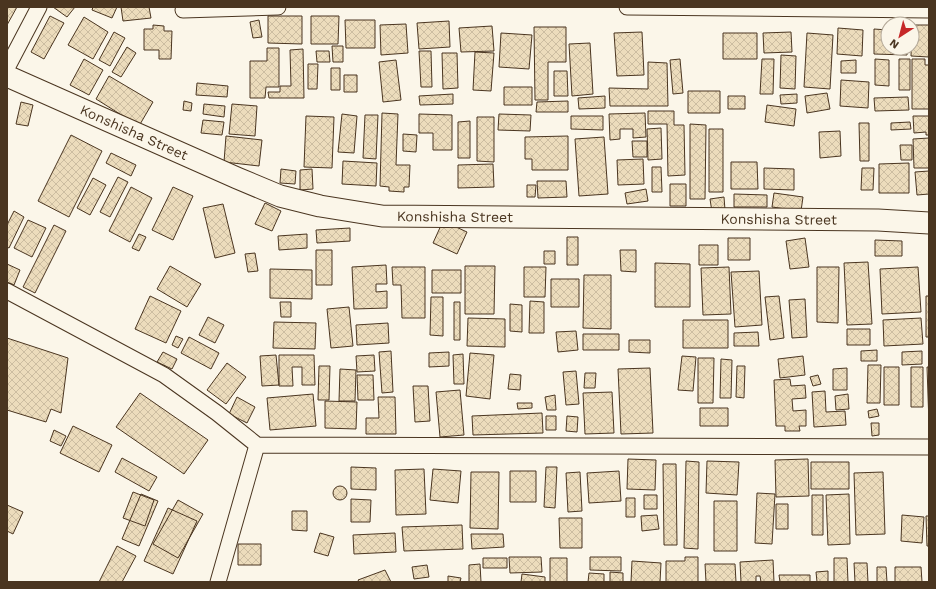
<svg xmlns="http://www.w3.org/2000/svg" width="936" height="589" viewBox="0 0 936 589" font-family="'Work Sans',sans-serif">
	<defs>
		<pattern id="building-cross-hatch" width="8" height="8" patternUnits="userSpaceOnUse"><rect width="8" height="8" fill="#ecdcbc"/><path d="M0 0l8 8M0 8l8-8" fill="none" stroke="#ccbda1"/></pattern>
	</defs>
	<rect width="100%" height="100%" fill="#fbf6e9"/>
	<path fill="url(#building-cross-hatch)" stroke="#4a3520" d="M7,7H17L7,25Z
		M53,7H75L67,17Z
		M93,7H117L112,18L92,10Z
		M121,7H149L151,18L123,21Z
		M50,16L64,23L44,59L31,52Z
		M268,16H302V44L268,43Z
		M311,16H339L338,44H311Z
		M84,17L108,32L93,59L68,45Z
		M259,20L262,37L253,38L250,22Z
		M345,20H375V48H346Z
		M449,21L450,47L419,49L417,23Z
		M406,24L408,53L381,55L380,25Z
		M153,25L164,26V31H172L171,59H159V50H144V29H153Z
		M912,25H929V57L911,56Z
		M492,26L494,51L461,52L459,28Z
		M534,27H566V62H548V100H535Z
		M838,28L863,30L862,56L837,54Z
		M874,29L888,30V48H907V55L874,54Z
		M114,32L125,38L110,66L99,60Z
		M642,32L644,75L617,76L614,33Z
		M791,32L792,52L764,53L763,33Z
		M501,33L532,35L529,69L499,67Z
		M723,33H757V59H723Z
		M807,33L833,35L830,89L804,87Z
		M590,43L593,94L572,96L569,44Z
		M332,46H343V62H333Z
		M127,47L136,53L121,77L112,72Z
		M267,48H279V87H266L265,98H250V61H267Z
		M303,49L304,98H269L268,92H280V86H291L290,50Z
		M316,51H329L330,62H317Z
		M419,51H431L432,87H421Z
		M475,52L494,53L491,91L473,90Z
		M442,53H457L458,88L443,89Z
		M781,55L796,56L795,89L780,88Z
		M84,59L103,70L89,95L70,85Z
		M680,59L683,93L673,94L670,60Z
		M762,59H774L773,94H760Z
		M875,59L889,60V86L875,85Z
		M899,59H910V90H899Z
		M912,59H925V65H929V109H912Z
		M396,60L401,100L383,102L379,62Z
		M856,60V73H841V61Z
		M648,62L667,63L668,106H610L609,88L648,89Z
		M308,64H318L317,89H308Z
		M331,68H340V90H331Z
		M554,71H567L568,96H554Z
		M344,75H357V92H344Z
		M109,76L153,102L139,126L96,99Z
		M841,80L869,82L868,108L840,106Z
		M197,83L228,86L227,97L196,95Z
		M504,87H532V105H504Z
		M688,91H720V113H688Z
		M827,93L830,109L807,113L805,96Z
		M453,94V104L420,105L419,96Z
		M797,94V103L781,104L780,95Z
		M605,96V108L579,109L578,98Z
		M728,96H745V109H728Z
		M908,97L909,110L875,111L874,98Z
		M184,101L192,103L191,111L183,110Z
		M568,101V112H536L537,102Z
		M21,102L33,105L28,126L16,124Z
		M204,104L225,106L224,117L203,114Z
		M232,104L257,106L255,136L229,134Z
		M767,105L796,109L794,126L765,122Z
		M648,111H674V125H684L685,175L668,176L667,124H648Z
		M382,113L398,114L396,165H410L409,187H404V192L389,191V187L380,186Z
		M645,113L646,137L633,138V129H620V139L610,140L609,114Z
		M342,114L357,116L354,153L338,152Z
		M419,114L452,115V150H433V133H419Z
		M499,114L531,115L530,131L498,130Z
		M365,115H378L376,159L363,158Z
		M306,116L334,117L332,168L304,167Z
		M571,116H603V130L571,129Z
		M913,116H929V135H926V132L914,133Z
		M477,117H494V162L477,161Z
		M203,120L224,122L222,135L201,133Z
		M470,121V158H458V122Z
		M910,122L911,129L891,130V123Z
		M859,123H869V161H860Z
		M690,124L706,125L705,199H690Z
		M661,128L662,159L648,160L647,129Z
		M709,129H723V192H709Z
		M840,131L841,156L820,158L819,132Z
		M403,134L417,135L416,152L403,151Z
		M71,135L102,151L69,217L38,201Z
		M226,136L262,140L259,166L224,162Z
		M568,136V170H532V159H525V137Z
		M604,137L608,194L579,196L575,139Z
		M929,138V168H914L913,139Z
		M632,141H647V157H633Z
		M900,145H912V160H901Z
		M111,153L136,165L131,176L106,163Z
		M643,159L644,184L618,185L617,160Z
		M343,161L377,163L376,186L342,184Z
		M731,162H757L758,189H731Z
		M909,163V193H879V164Z
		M493,164L494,187L458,188V165Z
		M652,167H661L662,192H652Z
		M764,168L794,169V190L764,189Z
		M862,168H874L873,190H861Z
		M281,169L296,171L295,184L280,183Z
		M312,169L313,189L300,190V170Z
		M929,171V194L917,195L915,172Z
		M118,177L128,182L110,217L100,212Z
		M93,178L106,185L90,215L77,208Z
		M537,181H566L567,197L538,198Z
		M670,184H686V206H670Z
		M527,185H536L535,197H527Z
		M131,187L152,198L130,242L109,231Z
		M173,187L193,196L173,240L152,230Z
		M646,189L648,201L627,204L625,193Z
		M774,193L803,197L801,211L772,207Z
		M734,194L767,195V207H734Z
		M724,197L725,210L712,212L710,199Z
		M265,203L281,211L272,231L255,224Z
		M223,204L235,253L215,258L203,208Z
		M14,211L24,217L9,248L7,247V225Z
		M28,220L46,228L32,257L14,248Z
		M443,221L467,232L457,254L433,243Z
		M54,225L66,231L35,293L23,287Z
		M350,228V241L317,243L316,230Z
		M139,234L146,237L139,251L132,248Z
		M307,234V248L279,250L278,236Z
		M567,237H578V265H567Z
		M728,238H750V260H728Z
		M805,238L809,267L790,269L786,241Z
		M875,240L902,241V256H875Z
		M699,245H718V265H699Z
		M316,250H332V285H316Z
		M620,250H636V272L621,271Z
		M544,251H555V264H544Z
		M255,253L258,271L248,272L245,254Z
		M868,262L872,324L847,325L844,263Z
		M655,263L690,264V307H655Z
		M7,264L20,270L14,285L7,282Z
		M386,265L387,284H376V292L387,291V308L354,309L352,267Z
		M170,266L201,284L187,307L157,289Z
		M465,266H495L494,314H465Z
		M392,267H425V318H402L401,285H393Z
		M524,267H546L545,297H524Z
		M729,267L731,314L703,315L701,268Z
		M817,267H839L838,323L817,322Z
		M918,267L921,312L882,314L880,269Z
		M270,269L312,270V299L270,298Z
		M432,270H461V293H432Z
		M759,271L762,325L735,327L731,272Z
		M584,275H611V329L583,328Z
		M551,279H579V307H551Z
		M150,296L181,311L166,343L135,329Z
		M779,296L784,338L770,340L765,297Z
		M926,296H929V337H926Z
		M431,297H443V336L430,335Z
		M805,299L807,337L792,338L789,300Z
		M530,301L544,302V333H529Z
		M280,302H291V317H281Z
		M454,302H460V340H454Z
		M510,304L522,305V332L510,331Z
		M349,307L353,346L331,348L327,309Z
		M208,317L224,325L215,343L199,335Z
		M468,318L505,319V347L467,346Z
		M921,318L923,344L884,346L883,320Z
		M683,320H728V348H683Z
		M274,322L316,323L315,349L273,348Z
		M388,323L389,343L357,345L356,325Z
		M847,329H870V345H847Z
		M576,331L578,350L558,352L556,332Z
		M758,332L759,346H734V333Z
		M583,334H619V350H583Z
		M176,336L183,339L178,348L172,345Z
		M189,337L219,353L211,369L181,353Z
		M7,338L68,358L61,413L51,409L46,422L7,410Z
		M629,340H650V353L629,352Z
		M877,350V361H861V351Z
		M391,351L393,392L382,393L379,352Z
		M922,351V364L902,365V352Z
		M163,352L177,359L172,369L157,362Z
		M449,352V366L429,367V353Z
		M470,353L494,355L490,399L466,396Z
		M463,354L464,384H454L453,355Z
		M276,355L279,385L262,386L260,356Z
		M279,355H314L315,385H302V367H292L293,386H279Z
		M374,355L375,371L357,372L356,356Z
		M682,356L696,357L693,391L678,390Z
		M803,356L805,375L780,378L778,359Z
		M698,358H714L713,403H698Z
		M721,359L732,360L731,398H720Z
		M227,363L246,377L226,404L207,390Z
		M868,365H881L880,403H867Z
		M319,366H330L329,400H318Z
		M737,366H745L744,398L736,397Z
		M884,367H899V405H884Z
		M911,367H923V407H911Z
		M927,367H929V424Z
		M650,368L653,433L621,434L618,369Z
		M847,368V390H833V369Z
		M340,369L356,370L355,401H339Z
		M576,371L579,404L566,405L563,372Z
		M585,373H596L595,388H584Z
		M510,374L521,375L520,390L508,389Z
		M357,375H373L374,400H358Z
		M818,375L821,384L813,386L810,377Z
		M790,379L791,386L805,385L806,398L792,399L793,411L806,410V426H799L800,431H785V426H776L774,380Z
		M413,386H428L430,421L415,422Z
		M460,390L464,435L440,437L436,392Z
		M825,391L826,412L845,411L846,425L814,427L812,392Z
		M612,392L614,433L585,434L583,393Z
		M140,393L208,440L184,474L116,427Z
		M313,394L316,426L270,430L267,398Z
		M848,394L849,409L836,410L835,396Z
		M555,395L556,410H547L545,397Z
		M237,397L255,407L247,423L229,414Z
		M378,397H395L396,434H366V418H379Z
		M325,401L357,402L356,429L325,428Z
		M517,403H532V408L518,409Z
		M700,408H728V426H700Z
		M877,409L879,416L869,418L868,411Z
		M542,413L543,433L473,435L472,416Z
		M546,416H556V430H546Z
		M567,416L578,417L577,432L566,431Z
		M871,423H879V435L872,436Z
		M73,426L112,445L99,472L60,453Z
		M54,430L66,436L61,446L50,441Z
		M122,458L157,477L149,491L115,472Z
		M628,459L656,460L655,490L627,489Z
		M808,459L809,496L776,497L775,460Z
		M686,461L699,462L698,549L684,548Z
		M707,461L739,462L737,495L706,493Z
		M811,462H849V489H811Z
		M663,464H676L677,545H664Z
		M351,467L376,468V490L351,489Z
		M546,467H557L555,508L544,507Z
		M424,469L426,514L396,515L395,470Z
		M433,469L461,471L458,503L430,500Z
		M510,471H536V502H510Z
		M619,471L621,501L589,503L587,473Z
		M471,472H499L498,529L470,528Z
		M580,472L582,511L568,512L566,473Z
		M883,472L885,534L856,535L854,473Z
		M333 493a7 7 0 1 1 14 0a7 7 0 1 1-14 0Z
		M133,492L154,500L145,526L123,518Z
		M757,493L775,494L772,544L755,543Z
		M141,494L158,501L139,546L122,539Z
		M849,494L850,544L828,545L826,495Z
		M644,495H657V509H644Z
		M812,495H823V535H812Z
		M626,498H635V517H626Z
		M351,499L371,500L370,522H351Z
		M178,500L203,514L178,558L153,544Z
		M714,501H737V551H714Z
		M776,504H788V529H776Z
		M7,505L23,512L13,534L7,531Z
		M168,508L197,521L173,574L144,561Z
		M292,511H307V531L292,530Z
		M657,515L659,529L642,531L641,516Z
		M902,515L924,517L922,543L901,541Z
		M926,516H929V546H927Z
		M559,518H582V548H560Z
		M462,525L463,549L404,551L402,527Z
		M320,533L334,537L328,556L314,552Z
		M395,533L396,552L354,554L353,535Z
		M471,534H503L504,547L472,549Z
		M238,544H261V565H238Z
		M117,546L136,556L122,582H99Z
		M509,557H541L542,572L510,573Z
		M590,557H621V571L590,570Z
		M685,557H698V582H666V561H685Z
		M483,558H507V568H483Z
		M550,558H567V582H550Z
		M834,558H847L848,582H834Z
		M773,560L774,582H761L760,576H756V582H741L740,562Z
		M632,561L661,563L660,582H631Z
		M854,563H867L868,582H855Z
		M480,564L481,582H469V565Z
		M705,564H735L736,582H706Z
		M427,565L429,577L414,579L412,567Z
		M877,567H886L887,582H877Z
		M895,567H921L922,582H895Z
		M385,570L391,582H359L358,580Z
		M828,571V582H817L816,572Z
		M610,572L623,573V582H610Z
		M589,573L604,574V582H588Z
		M522,574L545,577V582H521Z
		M779,575H810V582H780Z
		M448,576L461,578L460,582H448Z"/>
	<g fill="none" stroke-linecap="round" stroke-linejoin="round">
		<g stroke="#4a3520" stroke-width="17">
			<path id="street" d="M627,7L929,10
				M183,10L278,7
				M7,68L39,7
				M7,291L164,375L217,413L257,445L929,447
				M218,582L257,445"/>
		</g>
		<g stroke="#4a3520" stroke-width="23">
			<g id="secondary">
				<path id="s1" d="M7,76L237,178L280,196L320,206L382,216L878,220L929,223"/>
			</g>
		</g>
		<use href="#street" stroke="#fbf6e9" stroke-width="15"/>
		<use href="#secondary" stroke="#fbf6e9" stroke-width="21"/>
	</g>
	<g text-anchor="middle" stroke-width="3" stroke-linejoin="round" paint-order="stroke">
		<g font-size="14" fill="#4a3520" stroke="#fbf6e9">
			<text dy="5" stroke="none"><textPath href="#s1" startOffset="139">Konshisha Street</textPath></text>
			<text dy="5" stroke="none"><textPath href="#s1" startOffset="475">Konshisha Street</textPath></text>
			<text dy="5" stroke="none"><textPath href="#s1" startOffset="799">Konshisha Street</textPath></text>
		</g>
	</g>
	<rect width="936" height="589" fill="none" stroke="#4a3520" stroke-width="16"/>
	<g transform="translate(900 36) rotate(216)"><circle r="19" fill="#fbf6e9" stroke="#b4a999"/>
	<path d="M0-3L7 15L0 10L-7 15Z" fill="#c62828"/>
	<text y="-6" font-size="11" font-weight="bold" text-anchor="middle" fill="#4a3520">N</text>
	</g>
</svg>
